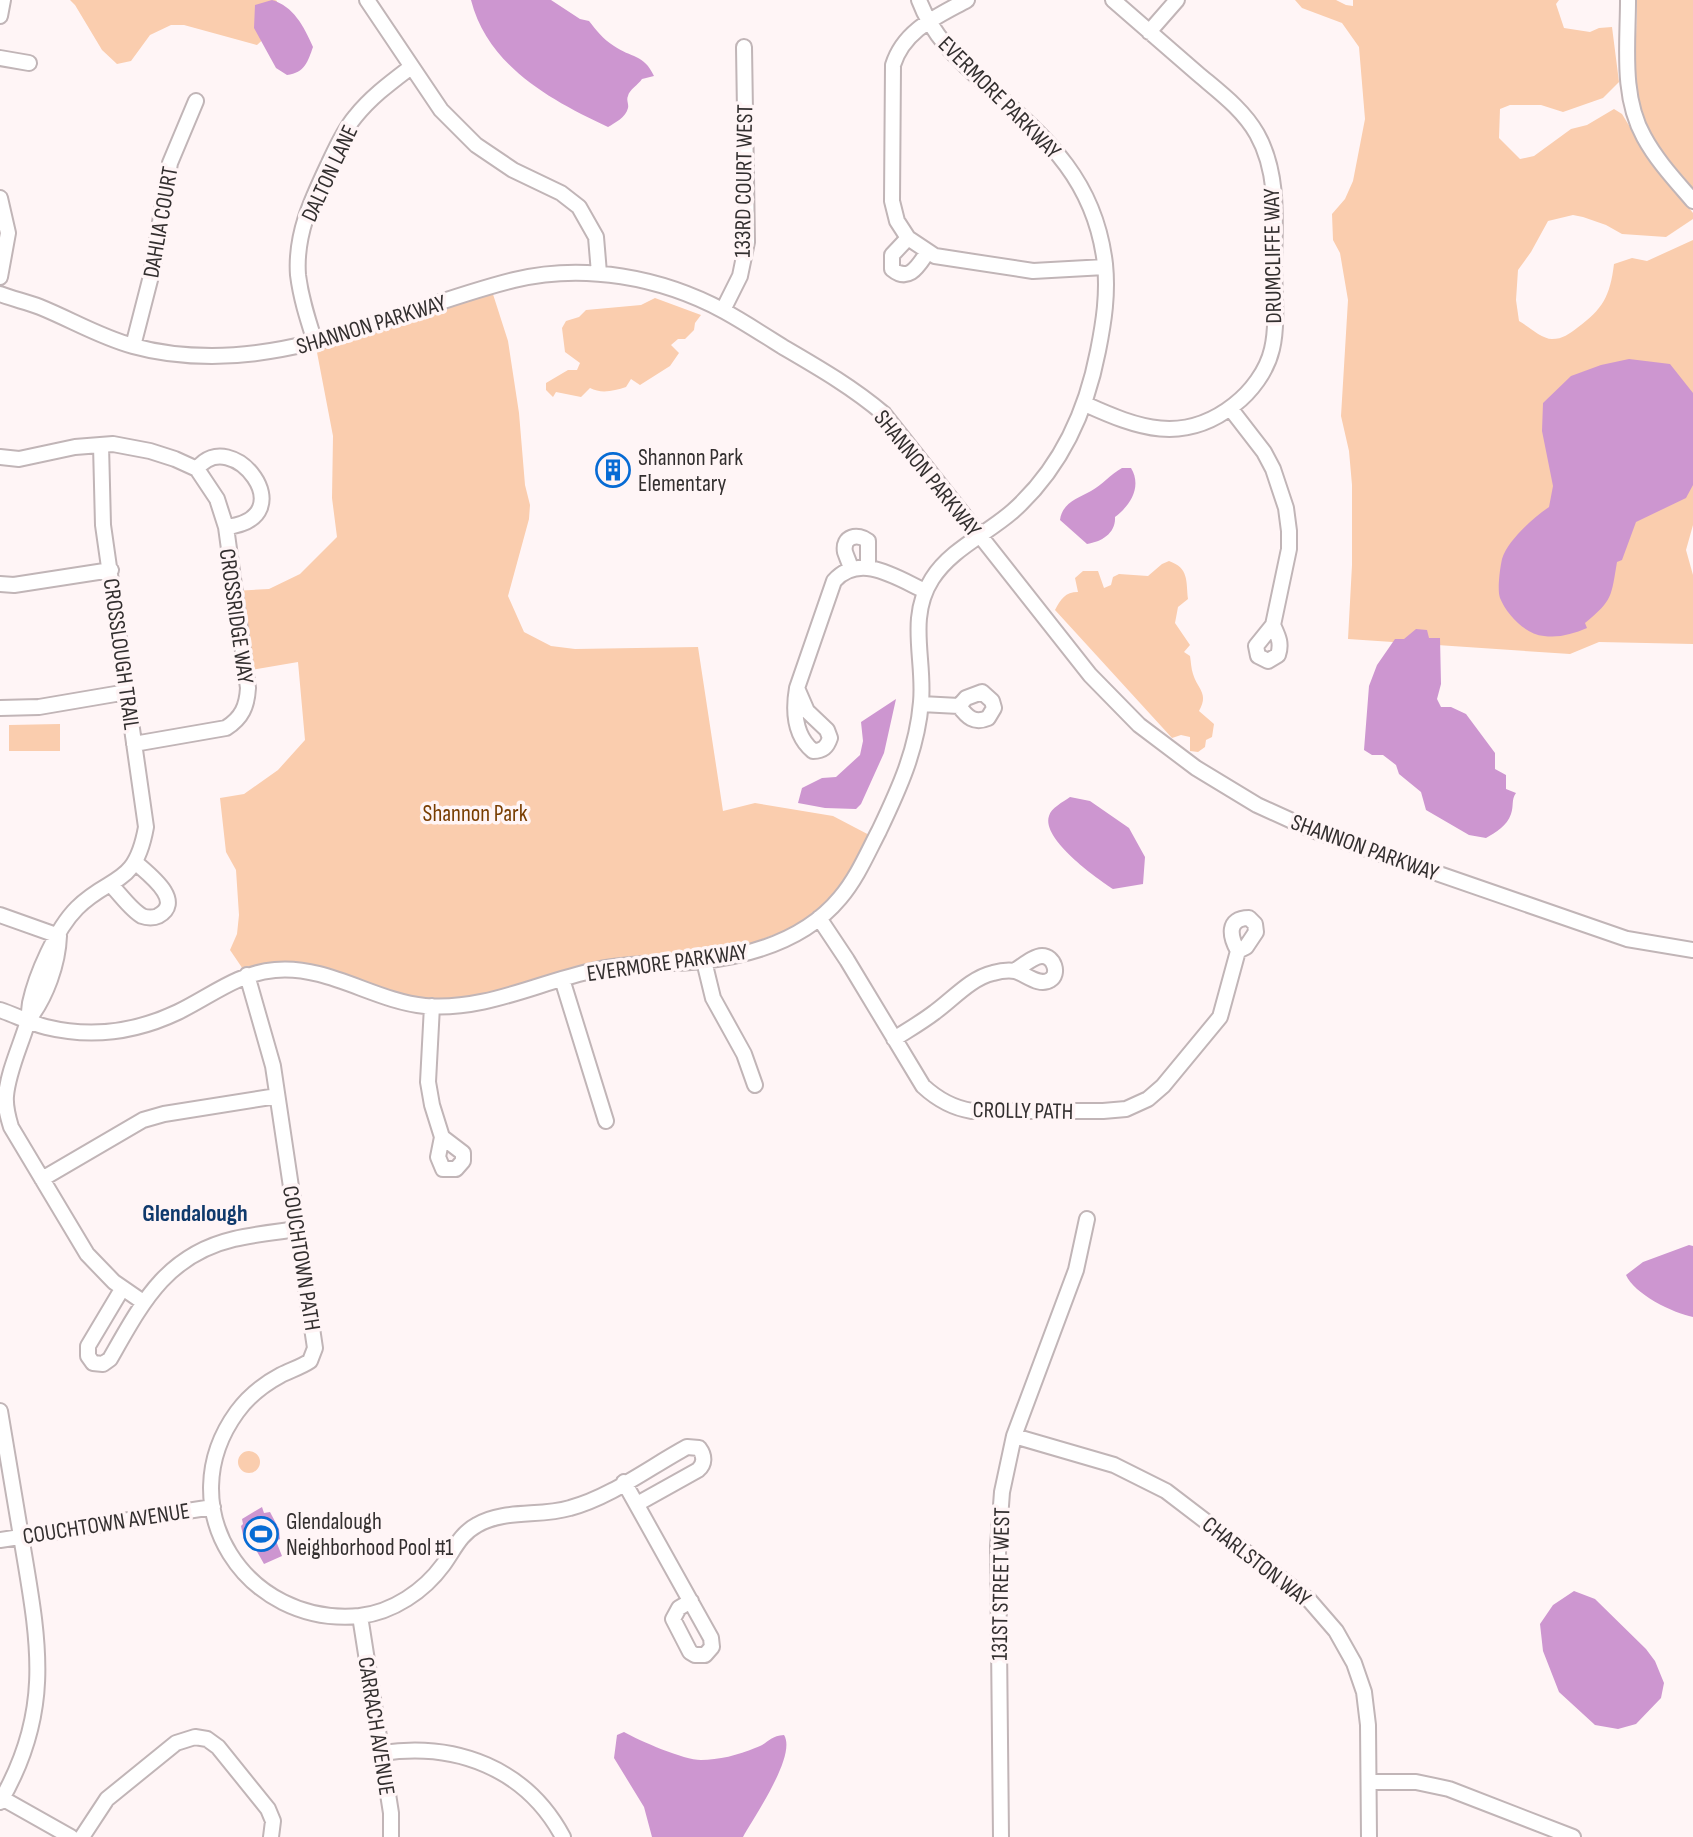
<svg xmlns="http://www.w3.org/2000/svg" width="1693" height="1837" viewBox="0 0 1693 1837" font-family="'Sofia Sans Condensed',sans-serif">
	<rect width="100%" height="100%" fill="#fff5f6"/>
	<path fill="#facdae" d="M70,0H275L277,1L271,32L257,45L184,25H171L150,35L131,61L117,64L102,50L75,5Z
		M1295,0H1336L1346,5L1353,6V0H1559L1556,4L1564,28L1590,32L1599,28L1612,27L1619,82L1603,98L1563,112L1541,105H1510L1500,109L1499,138L1520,159L1534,156L1571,129L1587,125L1614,109L1622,114L1650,160L1693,213V219L1666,237L1622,234L1606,225L1583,217L1573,215L1548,221L1531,252L1518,270L1516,300L1519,321C1528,326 1542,339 1552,339C1563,339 1569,334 1577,328C1603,309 1610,296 1614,264L1632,258L1647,261L1693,240V525L1686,550L1693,575V644L1599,642L1570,654L1348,639L1352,565V485L1349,451L1341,416L1348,300L1340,253L1333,240L1332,214L1345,199L1353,181L1365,119L1359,47L1342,23L1302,8Z
		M1637,0H1693V188C1677,169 1658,149 1647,126C1630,89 1637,40 1637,0Z
		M491,288L508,341L519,413L525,485L530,505L529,519L508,596L524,632L551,646L575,649L698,647L723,811L755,803L833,816L875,838L819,918L704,961L625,965L432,1006L309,971L247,975L230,950L237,934L239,915L236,870L226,852L220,798L244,794L278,770L305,740L298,662L246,671L234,591L269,589L300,574L337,537L332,498L333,436L315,342Z
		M655,298L701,315L695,323L694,330L685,339H678L671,345L679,353L670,366L640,385L631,379L626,387C614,391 601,394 590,388L581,397L556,392L553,397L546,390V383L568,370H577L580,363L565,352L562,328L566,321L579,317L586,310L641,305Z
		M1169,561C1189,568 1186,581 1188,599L1178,607L1175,623L1190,645L1184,652L1190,656C1191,662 1191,668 1193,674C1198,690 1209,693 1199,711L1214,724L1212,737L1206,740L1205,747L1198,752L1190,751V737L1181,735L1172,738L1055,610C1061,599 1065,592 1078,592L1075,578L1083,571H1098L1104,588L1111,585L1113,577L1119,574L1148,576L1162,564Z
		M60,724V751H9V725Z
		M238 1462a11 11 0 1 1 22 0a11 11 0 1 1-22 0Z"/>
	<path fill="#cd96d0" d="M272,0C293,6 304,26 313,47C308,61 305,73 287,75L276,68L254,28L255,5Z
		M471,0H551L580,19L589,21C596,30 603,39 614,46C631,58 644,54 654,76L642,79C638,85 629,90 628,96C626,100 629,104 628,108C626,117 615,123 608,127C550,100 488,66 471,0Z
		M1629,359L1670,364L1693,393V485L1686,498L1636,522L1622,560L1617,562C1611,597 1613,600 1585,623L1587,628C1573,634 1559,638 1544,636C1525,634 1507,615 1500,598C1497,590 1500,568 1502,559C1508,540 1533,518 1549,507L1553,486L1542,431L1543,403L1571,376L1601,365Z
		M1122,468H1131C1142,486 1131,505 1115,517C1116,533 1102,542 1087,544L1060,520C1062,503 1078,498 1091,491C1102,485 1111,474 1122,468Z
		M1416,629L1427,630L1429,638H1440L1441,684L1437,699L1441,707H1451L1466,714L1495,753V769L1506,775V789L1516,793C1511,800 1514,806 1511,814C1507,826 1496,832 1486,838L1469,835L1426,810L1421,792L1399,774L1396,765L1383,755H1372L1364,750L1369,686L1377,665L1395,639H1404Z
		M896,699L884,753L861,804L856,809L825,808L798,803L802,788L822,778L836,777L860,755L863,741L861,722Z
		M1070,797L1090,801L1129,828L1145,857L1143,884L1113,889C1096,878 1041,839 1049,816C1051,808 1063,802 1070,797Z
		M1689,1245L1693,1246V1317C1673,1313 1634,1294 1626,1275L1643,1262Z
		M262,1507L264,1513L270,1512L279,1529L280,1539L276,1541L282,1556L264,1564L255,1548H250L244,1540L241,1526L243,1524L242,1519Z
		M1574,1591L1595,1599L1646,1649L1655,1661L1664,1683L1661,1698L1636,1724L1618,1729L1595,1725L1559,1692L1543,1651L1540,1624L1553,1605Z
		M624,1732C640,1741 684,1760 701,1760C718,1760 739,1755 755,1748C768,1744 769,1736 784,1735C797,1755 754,1817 743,1837H652L644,1807L614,1758L617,1735Z"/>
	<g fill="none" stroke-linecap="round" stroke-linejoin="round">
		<g stroke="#c1b5b7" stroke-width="18">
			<path id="minor" d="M367,0L441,110L476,145L513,170L561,193L579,207L596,237L599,273
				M967,0C936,17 904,30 893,65L892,201L897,221L908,238L935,256L1033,271L1105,267
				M1628,0C1628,45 1621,96 1644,137C1657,161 1676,181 1693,201
				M0,16L3,0
				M1149,32L1177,0
				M0,58L29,63
				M0,198L8,233L0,277
				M908,238L892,255V269C909,283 918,266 927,253
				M0,294C13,299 27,302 40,307C72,320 100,337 133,346C158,353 186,356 212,356C317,356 413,305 514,280C584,263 661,277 724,311C744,322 764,335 783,347C819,368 852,387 884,414L1090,675L1139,725L1196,768L1257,805L1312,830L1627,939L1693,950
				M723,310L740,276L747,242L744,47
				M315,342C308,320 301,299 298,275C295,234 312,199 329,163C336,148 344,130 355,117C371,97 390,83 411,67
				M133,346L151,276L170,163L196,101
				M1085,404C1138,428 1183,445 1234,405C1251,392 1267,371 1272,349C1278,324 1274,290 1274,264C1275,220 1279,173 1257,134C1243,109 1218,91 1197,73C1169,49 1141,24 1113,0
				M1230,408L1264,452L1273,469L1286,508L1289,531V549L1273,625L1256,646L1258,656L1268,661L1278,655C1282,643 1278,636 1273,625
				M101,445L103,525L146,827C135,888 111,874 77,908C56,929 36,975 30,1003C29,1010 29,1017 27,1024C20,1047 8,1072 6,1096C5,1107 8,1117 11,1127L87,1254L114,1282L143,1302
				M0,457L19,459L75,447L113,444L150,451L175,459L197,469L217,499L226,527L248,688C247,706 242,718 226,728L134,744
				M197,469C231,423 306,518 226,527
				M851,569C850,564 847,558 845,552C842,536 858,533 868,541V567
				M0,584L14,585L111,570
				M797,688L807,711L827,730L830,738C827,747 823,751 813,751C794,735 793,711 797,688L834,581C860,552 897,578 925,591
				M921,704L959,706C967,717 974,724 988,718L994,708L992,701L982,692L966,698L959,706
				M0,708L39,707L127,692
				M111,885C120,894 131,910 142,916C147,918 154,918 158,916C186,901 147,873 135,862
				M0,915L59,936
				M819,918L847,960L923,1086C937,1099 953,1108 972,1111H1103L1126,1109L1148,1099L1163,1086L1220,1017L1238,951L1246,947L1256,932L1255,924L1249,918C1226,918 1230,937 1238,951
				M704,961L713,998L744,1054L755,1085
				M247,975L273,1066L315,1348L310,1361C301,1367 291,1370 281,1375C264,1384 248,1397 237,1412C168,1507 246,1627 360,1616C393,1612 424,1591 443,1565C454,1550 460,1534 477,1525C504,1509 540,1517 570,1508C611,1497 650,1467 687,1447L699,1448C705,1456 705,1464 698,1470L637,1504
				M562,979L606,1121
				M432,1006L428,1082L432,1105L442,1137L438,1157L443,1169H456L463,1161V1153L442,1137
				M0,1010C15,1015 30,1023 46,1027C91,1038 136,1032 178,1012C211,996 238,973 275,970C328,965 374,1001 425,1006C486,1011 538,982 596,970C631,962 667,965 702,961C754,955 806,939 840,898C857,878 867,854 879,831C899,789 917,750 921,702C925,660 907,618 932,579C951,549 987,534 1013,511C1061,468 1086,413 1098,351C1104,321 1108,294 1105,264C1095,178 1045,137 984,83C957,59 932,35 919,0
				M29,1019C46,997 58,964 59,936
				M894,1039C908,1030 922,1022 935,1012C953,999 971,978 993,973C1000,971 1008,970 1015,971C1026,974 1039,987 1050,980C1060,974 1054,956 1042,956C1034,956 1021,967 1014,971
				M42,1179L143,1120L164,1114L277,1096
				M122,1289L88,1346V1356L93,1363L103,1364L110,1359C142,1303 166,1255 234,1239C255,1234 277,1232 298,1229
				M0,1411C8,1459 16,1506 24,1554C40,1648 51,1715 0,1802
				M1014,1436L1114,1465L1166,1491L1310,1601L1336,1631L1354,1663L1364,1692L1368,1725L1369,1837
				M624,1482L711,1638L712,1647L705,1655H695L690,1652L673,1619L679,1608L691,1601
				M0,1540L213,1507
				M360,1616L391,1813V1837
				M382,1753C456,1742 526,1768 563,1837
				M1369,1782H1416L1449,1789L1573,1837
				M0,1797L71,1837
				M82,1837L107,1799L176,1743L195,1737L207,1739L218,1747L268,1809L273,1821L271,1837
				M1001,1837L998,1546L1002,1492L1014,1436L1076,1270L1087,1219"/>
		</g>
		<use href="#minor" stroke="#fff" stroke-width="14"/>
	</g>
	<defs>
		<g id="building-ring" transform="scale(1.75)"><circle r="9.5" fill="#fff5f6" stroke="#076bd4" stroke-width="1.5"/><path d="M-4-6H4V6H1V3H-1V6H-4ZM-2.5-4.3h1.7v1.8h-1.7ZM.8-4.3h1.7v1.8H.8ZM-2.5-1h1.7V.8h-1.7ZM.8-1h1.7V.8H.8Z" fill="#076bd4"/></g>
		<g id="stadium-ring" transform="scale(1.75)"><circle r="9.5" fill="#fff5f6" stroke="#076bd4" stroke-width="1.5"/><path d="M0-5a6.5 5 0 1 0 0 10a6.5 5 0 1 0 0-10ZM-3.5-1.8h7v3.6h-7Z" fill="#076bd4"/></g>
	</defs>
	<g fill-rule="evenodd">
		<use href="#building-ring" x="613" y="470"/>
		<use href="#stadium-ring" x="261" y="1534"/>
	</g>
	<g text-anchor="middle" stroke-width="7" stroke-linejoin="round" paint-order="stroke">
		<g font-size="23" fill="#332f2f" stroke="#fff5f6">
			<text transform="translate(1000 97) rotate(45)" y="8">EVERMORE PARKWAY</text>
			<text transform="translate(329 173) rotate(-65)" y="8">DALTON LANE</text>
			<text transform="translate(743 181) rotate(-89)" y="8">133RD COURT WEST</text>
			<text transform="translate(160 222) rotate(-80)" y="8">DAHLIA COURT</text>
			<text transform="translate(1272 256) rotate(-91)" y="8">DRUMCLIFFE WAY</text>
			<text transform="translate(371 324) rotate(-17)" y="8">SHANNON PARKWAY</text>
			<text transform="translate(928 473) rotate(51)" y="8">SHANNON PARKWAY</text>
			<text transform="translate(237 616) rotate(82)" y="8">CROSSRIDGE WAY</text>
			<text transform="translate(122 654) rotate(82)" y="8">CROSSLOUGH TRAIL</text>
			<text transform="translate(1365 847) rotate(20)" y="8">SHANNON PARKWAY</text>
			<text transform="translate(667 962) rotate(-8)" y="8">EVERMORE PARKWAY</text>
			<text transform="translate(1023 1110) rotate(1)" y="8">CROLLY PATH</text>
			<text transform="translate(302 1258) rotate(81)" y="8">COUCHTOWN PATH</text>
			<text transform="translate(106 1523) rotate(-9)" y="8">COUCHTOWN AVENUE</text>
			<text transform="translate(1257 1561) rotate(38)" y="8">CHARLSTON WAY</text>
			<text transform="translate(1000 1584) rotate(-89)" y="8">131ST STREET WEST</text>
			<text transform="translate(377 1726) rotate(81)" y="8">CARRACH AVENUE</text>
		</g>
		<g font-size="23" fill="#332f2f" stroke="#fff5f6" text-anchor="start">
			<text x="638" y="465">Shannon Park<tspan x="638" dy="26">Elementary</tspan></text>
			<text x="286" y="1529">Glendalough<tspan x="286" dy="26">Neighborhood Pool #1</tspan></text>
		</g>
		<g font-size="23" fill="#783d00" stroke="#fff5f6">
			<text x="475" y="821">Shannon Park</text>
		</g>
		<g font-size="24" font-weight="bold" fill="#0f396c" stroke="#fff5f6">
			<text x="195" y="1221">Glendalough</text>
		</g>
	</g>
</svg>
